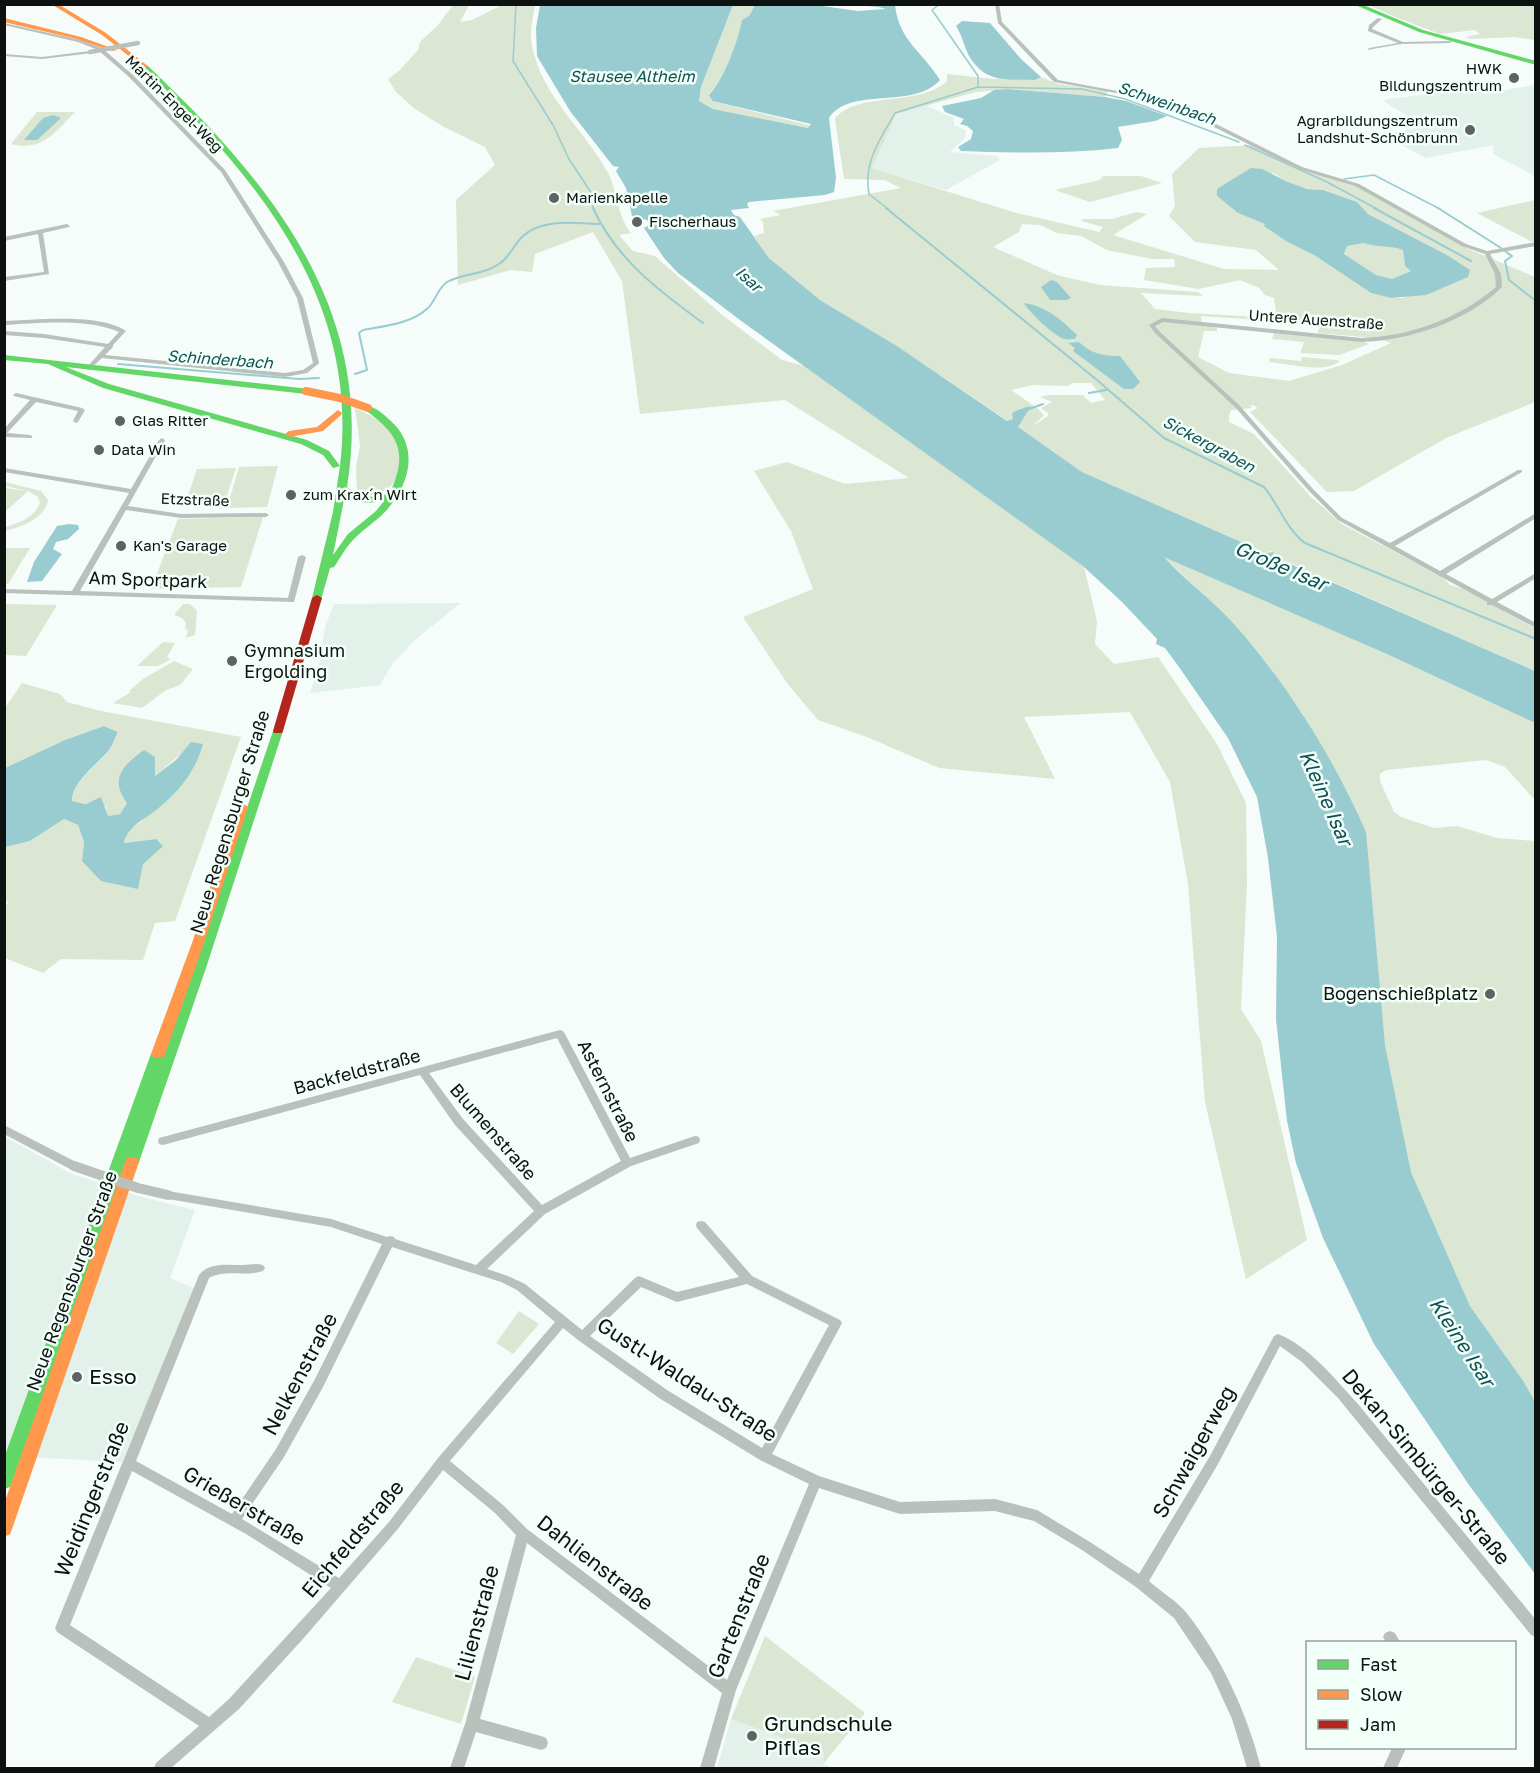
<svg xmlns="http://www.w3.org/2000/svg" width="1540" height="1773" viewBox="0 0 1540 1773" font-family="'Golos Text',sans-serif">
	<rect width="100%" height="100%" fill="#f5fcf9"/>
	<path fill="#e2f1ea" d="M1535,85V176L1493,154L1494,145L1425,158L1384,135L1423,126L1382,100L1474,88L1488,93Z
		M927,106L954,118V125L966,130L965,138L950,152L997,156L1000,160L946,190L872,168L895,114Z
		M461,603L417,638L393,663L380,685L310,693L320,661L325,627L334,604Z
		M4,1136L70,1173L138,1196L195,1210L170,1278L196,1289L122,1462L5,1456Z
		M731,1719L825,1753L823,1764L832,1768H717Z"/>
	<path fill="#dbe6d3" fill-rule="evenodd" d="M453,5H469L460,22L472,20L502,5H535C533,18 529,33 532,46C542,97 585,130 608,173C618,193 617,216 631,233L619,235L633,251L655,256L722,315L782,360L804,366L1084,567L1097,621L1095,644L1114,664L1158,657L1217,744L1246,803L1247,884L1241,1009L1261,1041L1307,1240L1246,1279L1205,1102L1188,884L1170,782L1130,712L1024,717L1055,779L939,768L867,737L818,720L787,683L743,617L813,589L791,531L754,471L787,462L845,484L909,478L785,400L640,414L622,281L593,232L535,254L532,272L511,270L458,285L456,200L495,165L485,147L444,127L415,109L396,92L388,79L400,70L418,50L420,42L438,25Z
		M733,5H755L749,16L742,20C738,41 724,79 709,94L711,101L812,126L808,128L713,109L699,101L701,87Z
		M1369,5H1535V40L1515,37L1471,39L1465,37L1480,34L1475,30L1440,34L1395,17Z
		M947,74L994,79L1035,80L1041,77L1058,84L1108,91L1105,97L1008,89L976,92L896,114L872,168L1013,212L1099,232L1103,227L1081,221L1083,219H1112L1137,212L1147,214L1113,235L1224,269L1279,270L1256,250L1195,242L1169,216L1175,206L1172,174L1199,148L1253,145L1286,162L1355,186L1469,249L1535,277V402L1446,438L1354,491L1327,492L1250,412L1258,408L1253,405L1250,406L1252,408L1231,410L1229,415V422L1254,434L1311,497L1342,524L1442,577L1450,585L1463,589L1535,628V671L1272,555L1274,552L1271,551L1266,553L1082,472L1017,427L1028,411L1036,407L1044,415L1033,426L1048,416V413L1041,408L1052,402L1040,397L1048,395H1083L1091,403L1105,400L1091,383H1073L1067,386L1033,385L1011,390L1034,406L1021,408L1014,416L1013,419L1008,421L897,346L820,300L769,258L754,236L764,233L763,222L760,219L781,215L773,211L901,188L884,180L844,179L835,119C855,91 920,107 947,81ZM1273,173L1288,182L1307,189L1323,190L1357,202L1368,214L1447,255L1470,271L1403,298H1391L1371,293L1314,255L1265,226V224L1238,213L1217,196ZM1022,224L1040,225L1057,233L1081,236L1107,250L1152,259H1174L1175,267L1146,268L1144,280L1199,289L1240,280L1259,288L1265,295L1274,298L1277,318L1189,313L1155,309L1141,293L1203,296L1198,292L1099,285L1057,275L993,247L1019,232ZM1201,316L1289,322L1303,320L1318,324L1320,327L1317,333L1375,338L1391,343L1342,365L1289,381L1229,373L1198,357L1204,331H1217V328L1202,324Z
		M37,112H75C56,131 43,152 11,144Z
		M1103,176H1141L1162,183L1090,202L1055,190L1100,180Z
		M1535,200V241L1532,242L1477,213Z
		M1364,243C1377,248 1390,245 1403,250L1405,266L1411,271L1392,279L1376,275L1344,254L1347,246Z
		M1274,333L1365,342L1369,344L1339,355L1300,353L1304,342L1272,339Z
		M1302,357L1337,360L1340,361C1324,374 1289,364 1269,362L1270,358L1301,361Z
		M355,408C368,414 381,420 390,431C396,439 402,451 402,461C401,483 378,504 357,491L356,467L360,446Z
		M278,466L267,507L227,508L239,467Z
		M236,468L226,498L187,499L197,469Z
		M5,482L41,491L48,500C45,519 21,527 5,531V527C19,523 34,518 40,503L38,497L28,491L5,512V488L28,491L5,486Z
		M263,517L241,587L151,589L178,519Z
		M5,548H30L8,584H5Z
		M1163,556L1389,655L1535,723V800L1505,767L1486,760L1386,770L1380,774V781L1394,812L1401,817L1434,828L1457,826L1497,838L1535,841V1402L1524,1382L1470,1306L1411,1172L1385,1045L1303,714L1271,670L1233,623Z
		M5,604L57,605L26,656L5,655Z
		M183,604H190L197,611L195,635L186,638L188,630L185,628L186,623L182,618L174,615Z
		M163,642L175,643L167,657L171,659L158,666H137Z
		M174,661L193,669L180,685L166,690L142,708L113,703L131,692L129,691L143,679Z
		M22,683L60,694L67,702L101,711L241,737L175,921L155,923L143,960L61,959L43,973L5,958V907L8,902L5,900L4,847L30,841L64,819L78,825L84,842L82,861L143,864L156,839L124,843L127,832L143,820L188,748L155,776V757L120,814L107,816L106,807L72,801C72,781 98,765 109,750C113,745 116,737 118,732L104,726L65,740L5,768V708Z
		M519,1311L539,1324L513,1354L496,1343Z
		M765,1636L865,1713L823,1764L824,1753L731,1719Z
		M416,1657L475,1677L461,1724L392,1702Z"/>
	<path fill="#99ccd0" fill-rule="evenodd" d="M540,5H733L701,87L699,101L713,109L808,128L811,124L712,101L709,95C724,79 738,41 742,20L749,16L755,5H815L858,11L885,9C879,5 846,6 835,5H895C899,41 922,51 940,80C914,110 849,86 829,118L836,178L834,192L825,195L749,202L747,204L749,208L731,210L734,215L740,217L769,258L820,300L897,346L1007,421L1013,419L1012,413C1020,409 1028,405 1036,407L1028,411L1018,427L1082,472L1266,553L1274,552L1272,556L1535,671V723L1389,655L1164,557C1186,581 1212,600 1234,624C1288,685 1333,757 1366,832L1385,1045L1411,1172L1470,1306L1524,1382L1535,1402V1574L1469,1485L1374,1344L1323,1238L1296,1163L1287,1121L1276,1019L1277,937L1268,858L1257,797L1228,738L1179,667L1165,648L1156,644L1157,639L1122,602L1084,567L744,323L678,273L664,258L644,228L650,225L647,220L632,216L626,188L616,171L619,167L613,166L570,111L537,56L536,28Z
		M962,21L990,23L1021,59L1041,77L1035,80C1007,79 986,84 969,56C964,46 962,35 956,26Z
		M1007,89L1105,97L1126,101L1167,116L1155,121L1118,127L1122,140L1118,148C1066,154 1014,153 961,151L958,147L971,139L973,131L967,126L960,124L964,119L945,112L942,106L981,98L994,90Z
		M53,115L61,118L37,140H24L43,118Z
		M1251,168L1262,169L1288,182L1307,189L1323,190L1357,202L1368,214L1447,255L1470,270L1468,277L1426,295L1391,298L1371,293L1314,255L1286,241L1264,226L1265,224L1238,213L1217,196V189ZM1364,243C1377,248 1390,245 1403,250L1405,266L1411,271L1392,279L1376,275L1344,254L1347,246Z
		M1051,280L1057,282L1071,298L1067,300H1050L1041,287Z
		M1024,303C1048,307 1060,319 1077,335L1075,339C1072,339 1068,340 1065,339C1056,338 1028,311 1024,303Z
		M1079,342C1091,354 1104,356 1120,356L1140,382L1133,389H1124L1073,351L1075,348L1068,343Z
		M69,524L78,525L79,529L68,539L56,542L53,549L62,554L42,581L27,582L34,562L57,526Z
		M104,726L118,732C115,738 113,744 109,750C98,764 72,781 72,801L86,804L101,797L108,816L120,814L127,803C109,779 123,765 144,750L155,757V776L176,760L191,742L203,744C196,769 182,788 162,805C149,818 128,824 124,843L156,839L163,846L143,864L138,889L101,881L82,861L84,842L78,825L64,819L30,841L5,847V768L65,740Z"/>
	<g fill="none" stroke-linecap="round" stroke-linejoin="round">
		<path stroke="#99ccd0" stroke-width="1.5" d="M516,4L513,61L553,125L569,159L596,200L592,205L594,209
			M978,87L1082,89L1125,99L1239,142
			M1245,145L1327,182L1377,209
			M1344,179L1374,175L1440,209
			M888,209L869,194C863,163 880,139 895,113L978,87V76L932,10L940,4"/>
		<path stroke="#99ccd0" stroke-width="2" d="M593,208C616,259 659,291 703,323
			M886,208L1097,380L1164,438L1264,487C1279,505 1286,529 1305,543L1536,639
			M1374,208L1471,261
			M1438,208L1501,248
			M1505,251L1512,256L1505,261L1509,280L1536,301
			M118,364L299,379L319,378
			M355,374L367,370L359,333L363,330C385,326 411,324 428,308C436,300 438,288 447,282C463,273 484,275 499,264C510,257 514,244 523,236C543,218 574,223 599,224
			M1089,393L1106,390
			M1032,408L1043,404"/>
		<path fill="#bac0bb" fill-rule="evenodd" d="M995,4H999L1002,22L1058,80L1128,93L1166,103L1212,122L1302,167L1359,184L1466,244L1487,251L1536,242V246L1490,254L1501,274L1502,287C1469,321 1407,341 1361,342L1163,322L1155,326L1159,331L1239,405L1313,489L1342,518L1390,543L1518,470H1522V472L1395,546L1440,571L1536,513V518L1446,574L1492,599L1536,573V578L1497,602L1536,623V628L1492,605H1487V602L1338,520L1309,491L1235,407L1155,333L1149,325L1162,318L1361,338C1409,337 1460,318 1496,287L1495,274L1485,254L1462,246L1355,186L1298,169L1208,124L1162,105L1127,95L1054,82L998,23Z
			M1378,18L1382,19L1373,27L1372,29L1403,42L1450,41L1452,42L1450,43L1401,44L1367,50L1369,48L1398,43L1368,31L1369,25Z
			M4,23L81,40L102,48L133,75L225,170L284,262L303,298L319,363L318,364L307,373L285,377L102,358L89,370L87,369V367L105,347L44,338L4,335V331L44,334L108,344L119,332C89,318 38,323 4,325V321C36,320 100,313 126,331L113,345V347L105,355L285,373L303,370L313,363L297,298L278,262L221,172L129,77L98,50L78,42L4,25Z
			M90,51L92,53L42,59L4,56V54L42,57Z
			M67,224L70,226L69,227L43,233L49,274L4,281V277L44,272L38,234L4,241V237Z
			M16,393L82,408L85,410L78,422L76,423L73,421L78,411L36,402L7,433L30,435L32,436V438L4,437V429L30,400L14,396L13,395Z
			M162,438L165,440L128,506L181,514L266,513L269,515L266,517L181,518L126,510L80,591L288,598L298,557L302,555L306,557L294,602L4,593V589L72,591L129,493L4,472V468L131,489L159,440Z
			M394,493L415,494L418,496L415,498L392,496L391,495Z
			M560,1030L563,1031L565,1034L630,1158L695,1136L699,1137L700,1140L699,1143L631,1166L545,1214L487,1269L508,1276L525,1284L582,1330L635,1278L639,1276L677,1292L739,1277L697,1228L696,1225L697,1222L701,1221L705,1222L752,1276L840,1320L842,1323L772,1454L819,1476L900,1502L995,1499L1037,1510L1090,1542L1139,1574L1210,1456L1274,1336L1278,1334C1309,1346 1336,1380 1358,1404L1536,1620V1637L1531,1635L1338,1398L1302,1362L1280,1346L1218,1464L1149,1581C1160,1591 1175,1600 1185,1611C1220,1654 1248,1715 1261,1768H1247L1232,1719L1211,1673L1174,1618L1136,1587L1082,1550L1034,1521L995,1511L900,1514L819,1488L736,1690L714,1768H700L722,1693L527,1543L480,1719L541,1736L546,1738L548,1743L546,1748L541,1750L476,1732L464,1768H450L465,1724L516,1535L495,1513L443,1470L397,1530L302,1640L239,1709L171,1768H154L156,1763L199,1726L57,1632L55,1628L199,1275C209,1262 228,1265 243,1265C250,1265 256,1263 263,1265L265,1268L263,1271C245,1277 226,1269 209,1278L136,1461L232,1514L276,1449L315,1379L382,1244L331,1227L168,1199L164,1198L163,1195L164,1192L168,1191L331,1219L387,1237L390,1236L394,1237L395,1239L476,1265L534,1211L455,1125L420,1075L163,1145L159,1144L158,1141L159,1138ZM557,1038L621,1161L542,1205L463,1119L429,1073ZM392,1247L501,1282L517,1290L555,1322L438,1458L389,1522L339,1578L242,1519L284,1457L323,1387ZM747,1284L829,1325L762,1448L667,1390L590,1336L641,1287L677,1302ZM563,1328L578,1340L659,1398L760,1460L809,1484L727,1680L527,1529L503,1505L450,1461ZM132,1471L246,1534L331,1588L229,1699L209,1717L70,1625Z
			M4,1125L78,1163L79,1166L78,1169L74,1170L70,1169L4,1134Z
			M1390,1631L1395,1633L1400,1642H1386L1383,1637L1385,1633Z
			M1392,1748H1406L1397,1768H1383Z"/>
		<path fill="#63d668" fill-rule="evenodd" d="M1353,4H1361L1423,30L1536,61V65L1419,32Z
			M144,66H148C269,181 376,308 347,487C361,498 374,499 390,493C408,453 400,435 365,410V406C375,405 388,418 395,425C421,454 406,492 381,516C373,523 364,529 356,537C347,545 341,557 334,567L330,568L321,600H313L312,598L333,512L340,466L333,468L323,455L301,444L103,388L48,364L4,360V355L309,389L310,391L306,394L66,367L109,384L307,440L329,451L340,466C360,298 256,177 144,68ZM345,495L367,503L384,501L376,511L348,534L333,555Z
			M278,728L283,731L206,968L139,1162L137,1166L132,1167L126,1163L12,1482L10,1487L4,1489V1458L151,1054L153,1051L158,1049L164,1053L273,731Z"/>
		<path fill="#ff974d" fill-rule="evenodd" d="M51,4H58L106,33L149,67L144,68L102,35Z
			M4,18L81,37L117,50L112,51L77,39L4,22Z
			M338,410L342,413L341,415L323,431L289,437L285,434L289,431L317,427Z
			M242,803L248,807L204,943L165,1054L163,1057H153L151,1054L192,943L236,807Z
			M132,1157L137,1158L139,1162L12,1529L10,1534L4,1537V1504L125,1162L127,1158Z"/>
		<path fill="#b3261e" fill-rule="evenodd" d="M317,595L322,598L283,731L282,733H274L273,731L312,598Z"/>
		<path stroke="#bac0bb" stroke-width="4.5" d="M90,52L138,43"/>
		<path stroke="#bac0bb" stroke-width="10" d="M74,1166L138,1188L168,1195"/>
		<path stroke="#ff974d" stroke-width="8" d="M306,391L340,398L368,408"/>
	</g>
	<g fill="#5e6361" stroke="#f2fff9" stroke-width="2">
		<circle cx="1514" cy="78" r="6"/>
		<circle cx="1470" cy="130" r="6"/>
		<circle cx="554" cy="198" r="6"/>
		<circle cx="637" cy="222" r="6"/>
		<circle cx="120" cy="421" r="6"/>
		<circle cx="99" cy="450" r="6"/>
		<circle cx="291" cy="495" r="6"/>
		<circle cx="121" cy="546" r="6"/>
		<circle cx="232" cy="661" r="6"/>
		<circle cx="1490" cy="994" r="6"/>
		<circle cx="77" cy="1377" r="6"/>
		<circle cx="752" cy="1736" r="6"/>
	</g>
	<g text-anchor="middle" stroke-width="5" stroke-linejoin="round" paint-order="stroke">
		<g font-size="15" fill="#0d110f" stroke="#f2fff9" text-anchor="start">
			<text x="1502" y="74" text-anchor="end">HWK<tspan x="1502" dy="17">Bildungszentrum</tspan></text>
			<text x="1458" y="126" text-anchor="end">Agrarbildungszentrum<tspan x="1458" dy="17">Landshut-Schönbrunn</tspan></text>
			<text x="566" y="203">Marienkapelle</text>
			<text x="649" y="227">Fischerhaus</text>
			<text x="132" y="426">Glas Ritter</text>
			<text x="111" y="455">Data Win</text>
			<text x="303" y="500">zum Krax´n Wirt</text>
			<text x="133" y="551">Kan's Garage</text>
		</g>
		<g font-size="15" fill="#0d110f" stroke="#f2fff9">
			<text transform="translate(174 104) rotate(45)" y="5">Martin-Engel-Weg</text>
			<text transform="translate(1316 320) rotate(4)" y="5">Untere Auenstraße</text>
			<text transform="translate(195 500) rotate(2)" y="5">Etzstraße</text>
		</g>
		<g font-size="16" font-style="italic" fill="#115056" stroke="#f2fff9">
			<text x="632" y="82">Stausee Altheim</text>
			<text transform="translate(1167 103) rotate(19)" y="6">Schweinbach</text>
			<text transform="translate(749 279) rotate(42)" y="6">Isar</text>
			<text transform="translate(220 359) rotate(4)" y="6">Schinderbach</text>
			<text transform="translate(1209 444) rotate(28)" y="6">Sickergraben</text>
		</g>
		<g font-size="18" fill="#0d110f" stroke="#f2fff9">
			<text transform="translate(148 580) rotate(2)" y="6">Am Sportpark</text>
			<text transform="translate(230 822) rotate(-73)" y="6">Neue Regensburger Straße</text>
			<text transform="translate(357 1072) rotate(-15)" y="6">Backfeldstraße</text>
			<text transform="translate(608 1091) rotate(63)" y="6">Asternstraße</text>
			<text transform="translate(493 1132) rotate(49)" y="6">Blumenstraße</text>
			<text transform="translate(72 1281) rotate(-70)" y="6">Neue Regensburger Straße</text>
		</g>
		<g font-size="18" fill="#0d110f" stroke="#f2fff9" text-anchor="start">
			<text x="244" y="657">Gymnasium<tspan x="244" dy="21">Ergolding</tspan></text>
			<text x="1478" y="1000" text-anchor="end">Bogenschießplatz</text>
		</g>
		<g font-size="20" font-style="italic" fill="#115056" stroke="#f2fff9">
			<text transform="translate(1281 566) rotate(23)" y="7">Große Isar</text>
			<text transform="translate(1326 798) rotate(66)" y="7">Kleine Isar</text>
			<text transform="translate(1462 1342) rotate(57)" y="7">Kleine Isar</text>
		</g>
		<g font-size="21" fill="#0d110f" stroke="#f2fff9">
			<text transform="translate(300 1374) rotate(-62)" y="7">Nelkenstraße</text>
			<text transform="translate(687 1380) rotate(33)" y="7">Gustl-Waldau-Straße</text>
			<text transform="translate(1194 1452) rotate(-61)" y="7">Schwaigerweg</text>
			<text transform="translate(1426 1467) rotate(50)" y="7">Dekan-Simbürger-Straße</text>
			<text transform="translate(92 1499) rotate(-68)" y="7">Weidingerstraße</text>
			<text transform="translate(244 1506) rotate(30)" y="7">Grießerstraße</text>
			<text transform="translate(353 1539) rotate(-50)" y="7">Eichfeldstraße</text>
			<text transform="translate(595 1563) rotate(38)" y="7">Dahlienstraße</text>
			<text transform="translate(739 1616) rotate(-68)" y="7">Gartenstraße</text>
			<text transform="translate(477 1623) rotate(-75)" y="7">Lilienstraße</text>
		</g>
		<g font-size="21" fill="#0d110f" stroke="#f2fff9" text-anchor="start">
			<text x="89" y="1384">Esso</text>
			<text x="764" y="1731">Grundschule<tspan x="764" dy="24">Piflas</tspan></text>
		</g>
	</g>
	<rect width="1540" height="1773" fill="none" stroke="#0d110f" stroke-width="12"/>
	<rect x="1306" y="1641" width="210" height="108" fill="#f2fff9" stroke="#96a09b" stroke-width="1.5"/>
	<rect x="1318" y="1660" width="30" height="9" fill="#63d668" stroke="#96a09b" stroke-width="1.5"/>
	<text x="1360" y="1671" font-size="18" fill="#0d110f">Fast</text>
	<rect x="1318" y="1690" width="30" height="9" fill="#ff974d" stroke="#96a09b" stroke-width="1.5"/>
	<text x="1360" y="1701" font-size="18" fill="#0d110f">Slow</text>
	<rect x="1318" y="1720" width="30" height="9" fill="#b3261e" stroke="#96a09b" stroke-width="1.5"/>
	<text x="1360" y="1731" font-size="18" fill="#0d110f">Jam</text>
</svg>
